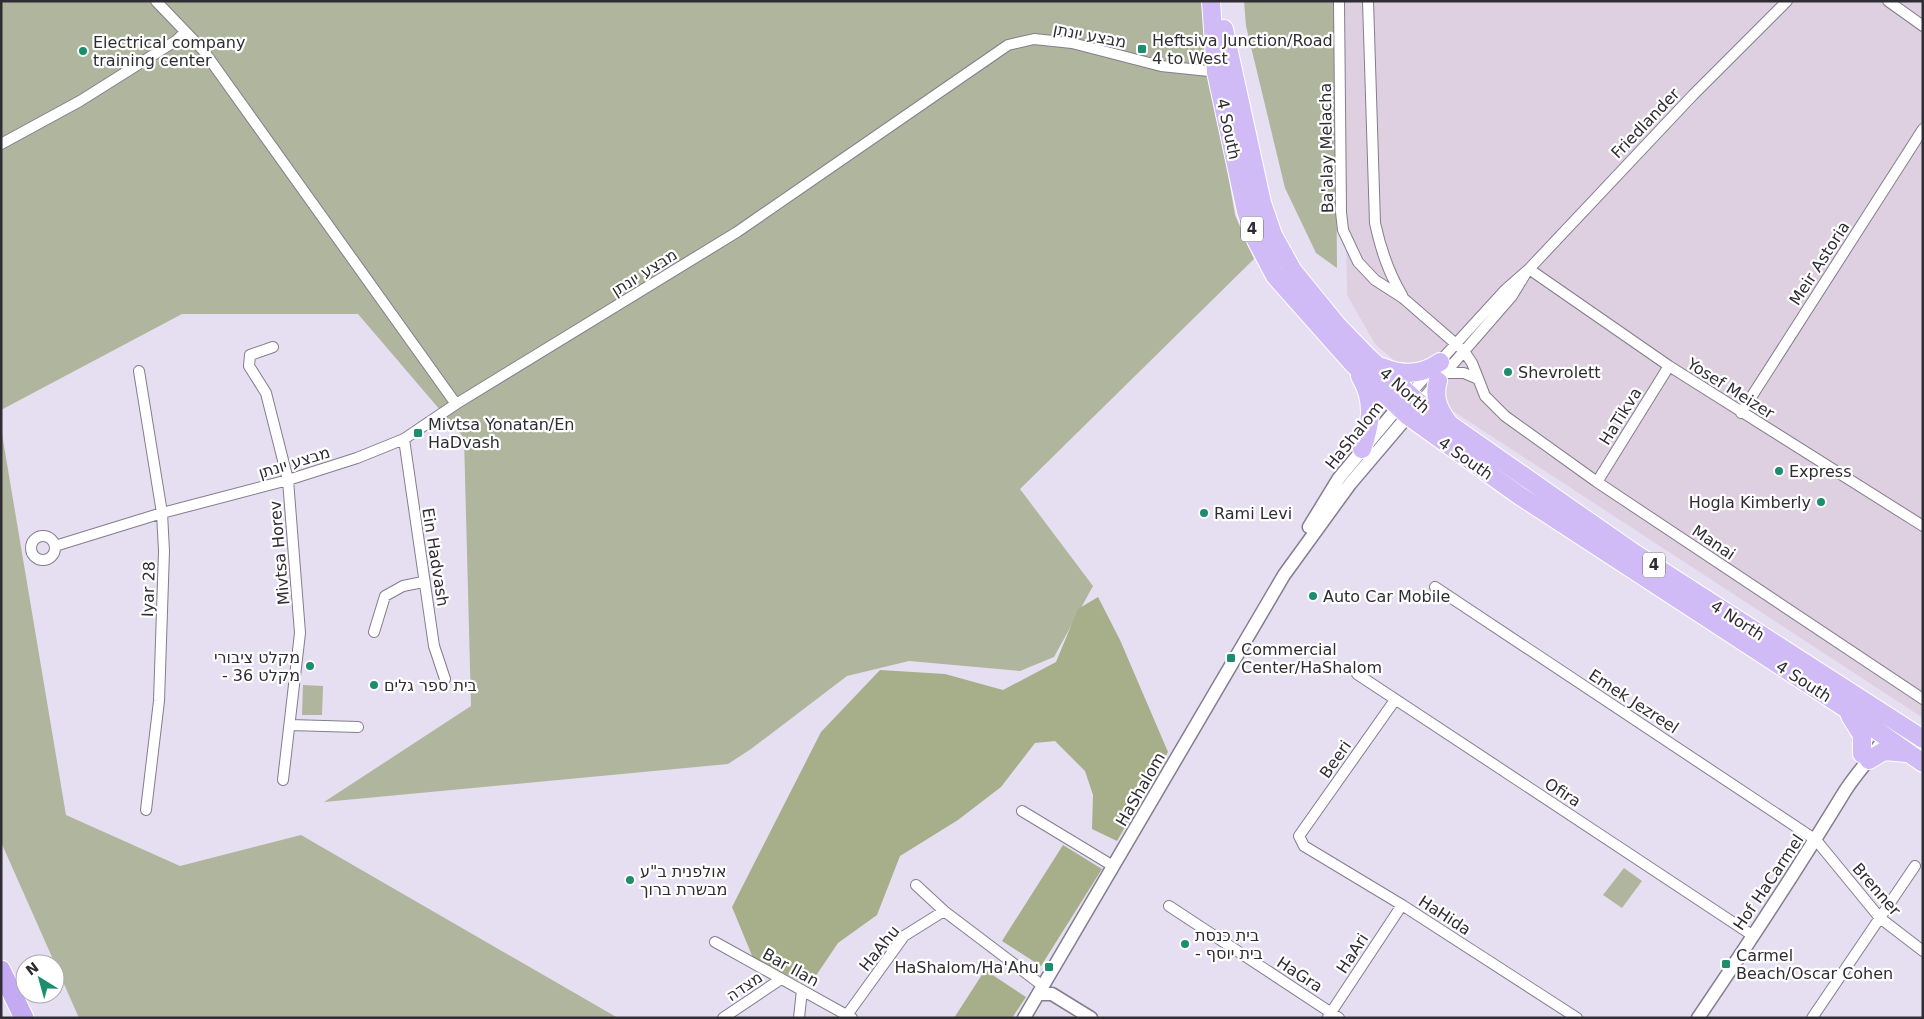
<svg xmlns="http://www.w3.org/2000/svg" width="1924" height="1019" viewBox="0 0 1924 1019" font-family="'DejaVu Sans',Heebo,sans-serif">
	<rect width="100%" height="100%" fill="#e6dff2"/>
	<path fill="#ded0e1" d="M1342,1H1923V718L1450,409L1375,344L1347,295Z"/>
	<path fill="#afb69d" d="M1,1H1203L1208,59L1235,215L1254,259L1020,489L1093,586L1054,657L1020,671L909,661L847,676L751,749L728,764L324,802L471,706L464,438L358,314H182L1,410Z
		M1244,1H1335L1337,268L1316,253L1285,188L1246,26Z
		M1,428L66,815L180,866L301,835L618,1018H79L1,842Z
		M303,685L323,686L322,715H302Z
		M1624,868L1642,881L1622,908L1603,895Z"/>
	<path fill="#a6af89" d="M1098,597L1120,640L1168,752L1117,841L1092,829L1093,795L1085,771L1055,741L1035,743L1001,787L958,820L900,856L877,915L838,943L809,986L753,958L732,907L821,732L880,670L945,674L1003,690L1056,662L1078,609Z
		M1063,845L1102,869L1041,966L1002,941Z
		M985,970L1026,997L1012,1018H954Z"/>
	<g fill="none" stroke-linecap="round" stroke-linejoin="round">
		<g stroke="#847d8e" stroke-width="12">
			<path id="minor" d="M156,1L203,50L456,404
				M1339,1L1341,212L1343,230L1358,262L1375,280L1403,298L1464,351L1472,363L1485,396L1505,416L1597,482L1923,699
				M1368,1L1375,223C1381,250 1388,272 1402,295
				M1888,1L1923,26
				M1,144L80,101L177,40L185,32
				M1529,269L1669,366L1923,526
				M273,347L250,355L249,366L266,393L288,480L300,633L283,780
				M139,371L162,513L164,551L159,701L146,810
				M1445,373H1464L1478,379
				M1409,395L1505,290L1529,269L1693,95L1787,1
				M1419,403L1512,296L1526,273
				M1741,413L1923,129
				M404,439L434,646L445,679
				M1597,482L1669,366
				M31 548a12 12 0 1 1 24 0a12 12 0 1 1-24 0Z
				M55,546L162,513L288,480L357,458L404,439L456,404L737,232L1008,45L1034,39L1072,43L1161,66L1219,72
				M1435,587L1816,840L1880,918L1923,951
				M374,632L385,596L403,586L423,582
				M1357,674L1752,935
				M1395,700L1299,836L1304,846L1402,905L1577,1018
				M290,725L358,727
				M1022,811L1113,866
				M916,885L944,911L1043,986
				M1169,906L1339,1018
				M715,942L852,1018
				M847,1015L904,936L944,911
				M1328,1017L1402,905
				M723,1018L781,979
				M799,1018L802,990
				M1812,1018L1915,866"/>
		</g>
		<g stroke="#847d8e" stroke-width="15">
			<path id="tertiary" d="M1309,527L1339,478L1403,401
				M1038,994H1052L1091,1018
				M1024,1018L1284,575L1350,484L1412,411
				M1698,1018C1749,943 1798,868 1845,791C1861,766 1883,747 1894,719"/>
		</g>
		<g stroke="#fff" stroke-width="20">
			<path id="trunk" d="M1211,1L1216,72L1246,211L1256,240L1275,276L1354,365L1408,416L1520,496L1842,706L1923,763
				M1224,29L1262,203L1273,235L1293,271L1337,325L1369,358L1419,403L1631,551L1923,739
				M1382,367C1403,376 1422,375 1440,362
				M1360,376C1375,401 1371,423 1362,449
				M1438,381C1433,397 1439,410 1448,422
				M1850,716L1862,735V754
				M1869,760L1884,751L1906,753"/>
		</g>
		<g stroke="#fff" stroke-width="21">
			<path id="motorway" d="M1,970L24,1018"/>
		</g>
		<use href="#minor" stroke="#fff" stroke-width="10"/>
		<use href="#tertiary" stroke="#fff" stroke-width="12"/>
		<use href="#trunk" stroke="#d0bbf6" stroke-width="18"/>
		<use href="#motorway" stroke="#c4aaf3" stroke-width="19"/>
	</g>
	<g fill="#1c8d6d" stroke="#fff" stroke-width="2">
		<rect x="1137" y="44" width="10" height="10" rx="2.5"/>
		<circle cx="83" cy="51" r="5"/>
		<circle cx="1508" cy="372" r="5"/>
		<rect x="413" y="428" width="10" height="10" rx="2.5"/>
		<circle cx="1779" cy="471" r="5"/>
		<circle cx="1821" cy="502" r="5"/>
		<circle cx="1204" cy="513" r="5"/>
		<circle cx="1313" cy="596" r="5"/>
		<rect x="1226" y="653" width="10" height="10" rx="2.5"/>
		<circle cx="310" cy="666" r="5"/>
		<circle cx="374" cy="685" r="5"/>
		<circle cx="630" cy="880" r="5"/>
		<circle cx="1185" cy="944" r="5"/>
		<rect x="1721" y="959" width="10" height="10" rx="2.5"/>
		<rect x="1044" y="962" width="10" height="10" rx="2.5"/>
	</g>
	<g text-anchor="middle" stroke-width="4.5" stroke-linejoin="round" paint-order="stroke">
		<g fill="#fff" stroke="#6d6b70" stroke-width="1">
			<rect x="1241" y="216.5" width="22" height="25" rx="4"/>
			<rect x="1643" y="552.5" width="22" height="25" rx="4"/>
		</g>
		<g font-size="15" font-weight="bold" fill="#2f2c33">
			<text x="1252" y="234">4</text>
			<text x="1654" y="570">4</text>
		</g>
		<g font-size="16" fill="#2f2c33" stroke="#fff">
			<text transform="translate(1090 35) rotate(11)" y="6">מבצע יונתן</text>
			<text transform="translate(1645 123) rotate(-46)" y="6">Friedlander</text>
			<text transform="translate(1229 129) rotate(78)" y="6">4 South</text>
			<text transform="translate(1326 148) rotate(-91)" y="6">Ba'alay Melacha</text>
			<text transform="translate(1819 263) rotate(-57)" y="6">Meir Astoria</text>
			<text transform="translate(644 272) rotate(-32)" y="6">מבצע יונתן</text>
			<text transform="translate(1731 388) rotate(32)" y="6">Yosef Meizer</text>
			<text transform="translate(1405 390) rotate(41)" y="6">4 North</text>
			<text transform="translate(1620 416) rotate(-58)" y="6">HaTikva</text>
			<text transform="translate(1354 435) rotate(-51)" y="6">HaShalom</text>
			<text transform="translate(1466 458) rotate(35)" y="6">4 South</text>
			<text transform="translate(294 462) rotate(-17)" y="6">מבצע יונתן</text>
			<text transform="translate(1714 542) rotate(34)" y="6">Manai</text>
			<text transform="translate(279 553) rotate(-95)" y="6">Mivtsa Horev</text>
			<text transform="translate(436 557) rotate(81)" y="6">Ein Hadvash</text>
			<text transform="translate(148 589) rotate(-88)" y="6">Iyar 28</text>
			<text transform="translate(1738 620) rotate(33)" y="6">4 North</text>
			<text transform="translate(1804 681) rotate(33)" y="6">4 South</text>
			<text transform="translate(1634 701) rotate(33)" y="6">Emek Jezreel</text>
			<text transform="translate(1335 759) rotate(-55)" y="6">Beeri</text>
			<text transform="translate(1140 789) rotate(-60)" y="6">HaShalom</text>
			<text transform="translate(1563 792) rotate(33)" y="6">Ofira</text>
			<text transform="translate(1768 882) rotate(-56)" y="6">Hof HaCarmel</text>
			<text transform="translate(1877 889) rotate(49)" y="6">Brenner</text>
			<text transform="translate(1445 915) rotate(33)" y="6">HaHida</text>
			<text transform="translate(879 948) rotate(-51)" y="6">HaAhu</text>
			<text transform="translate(1352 953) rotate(-57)" y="6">HaAri</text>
			<text transform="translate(791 967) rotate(29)" y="6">Bar Ilan</text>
			<text transform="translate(1300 974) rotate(33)" y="6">HaGra</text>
			<text transform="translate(744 986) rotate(-34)" y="6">מצדה</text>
		</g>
		<g font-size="16" fill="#2f2c33" stroke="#fff" text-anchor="start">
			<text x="1152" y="46">Heftsiva Junction/Road<tspan x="1152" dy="18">4 to West</tspan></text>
			<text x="93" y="48">Electrical company<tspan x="93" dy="18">training center</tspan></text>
			<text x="1518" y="378">Shevrolett</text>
			<text x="428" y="430">Mivtsa Yonatan/En<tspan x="428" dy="18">HaDvash</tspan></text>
			<text x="1789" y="477">Express</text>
			<text x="1811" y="508" text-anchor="end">Hogla Kimberly</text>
			<text x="1214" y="519">Rami Levi</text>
			<text x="1323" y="602">Auto Car Mobile</text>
			<text x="1241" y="655">Commercial<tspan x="1241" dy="18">Center/HaShalom</tspan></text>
			<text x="300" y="663" text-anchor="end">מקלט ציבורי<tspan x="300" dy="18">- מקלט 36</tspan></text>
			<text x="384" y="691">בית ספר גלים</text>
			<text x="640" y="877">אולפנית ב"ע<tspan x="640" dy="18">מבשרת ברוך</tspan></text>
			<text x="1195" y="941">בית כנסת<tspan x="1195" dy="18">- בית יוסף</tspan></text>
			<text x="1736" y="961">Carmel<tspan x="1736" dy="18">Beach/Oscar Cohen</tspan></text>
			<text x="1039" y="973" text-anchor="end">HaShalom/Ha'Ahu</text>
		</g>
	</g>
	<rect width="1924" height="1019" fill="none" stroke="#2f2c33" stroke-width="5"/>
	<g transform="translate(40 979) rotate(323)"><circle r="24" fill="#ffffff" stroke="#acabad"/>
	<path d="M0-4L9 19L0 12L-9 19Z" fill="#1c8d6d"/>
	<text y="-8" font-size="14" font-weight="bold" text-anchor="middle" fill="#2f2c33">N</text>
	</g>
</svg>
